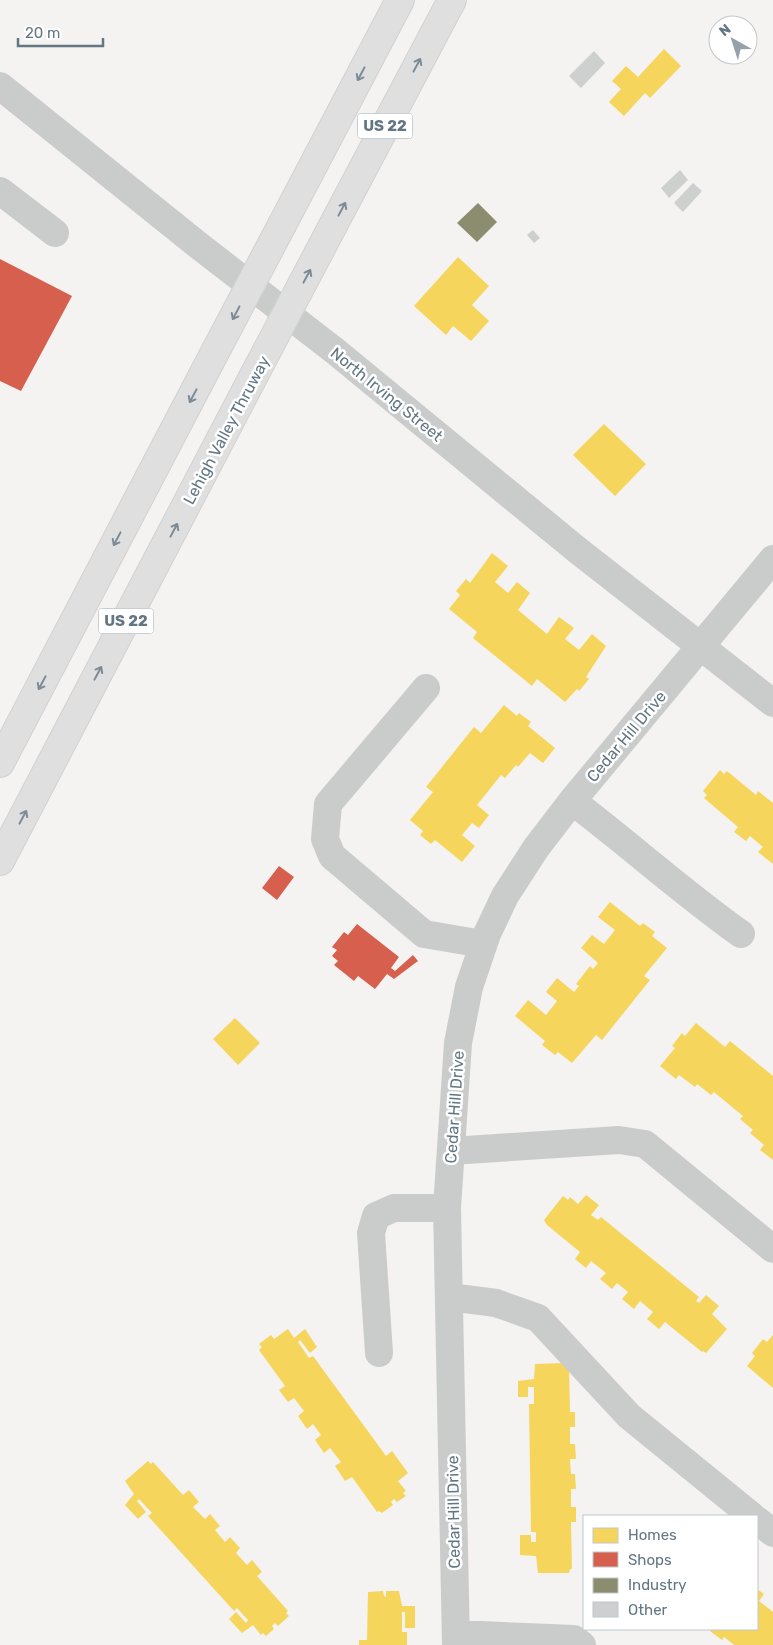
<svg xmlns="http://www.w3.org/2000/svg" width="773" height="1645" viewBox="0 0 773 1645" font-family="Rubik,sans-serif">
	<rect width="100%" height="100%" fill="#f4f3f1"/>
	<path fill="#f6d55c" d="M664,49L681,66L650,98L645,93L624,116L609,102L621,89L612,81L626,66L638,77Z
		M458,257L489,286L472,305L489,321L471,341L453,326L446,335L414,306Z
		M604,424L646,464L615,496L573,455Z
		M492,553L508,566L495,582L508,593L517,582L530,593L518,610L547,634L559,617L574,628L565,639L579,650L592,634L606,646L586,677L589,679L579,691L577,689L565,702L537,679L532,686L473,638L477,632L449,609L460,595L456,591L466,579L470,583Z
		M504,705L517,716L519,713L531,722L528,726L555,748L543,763L530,753L518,767L516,765L505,778L501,775L477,805L489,815L479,828L472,823L462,835L475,846L462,862L435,840L431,844L420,835L423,831L410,820L433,792L426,787L474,727L481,733Z
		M720,770L724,774L727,771L756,795L758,791L773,803V864L758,852L763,847L750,836L746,841L734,832L738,827L704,798L707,795L703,791Z
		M610,902L640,926L643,923L655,932L652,936L667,948L644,976L650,980L602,1040L596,1035L572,1063L558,1052L555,1055L542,1045L545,1041L515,1016L528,1000L546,1015L557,1001L546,992L557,978L574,992L579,986L576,984L590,966L593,969L598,963L581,948L592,935L604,944L615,930L598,917Z
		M235,1018L260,1043L238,1065L213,1039Z
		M696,1023L725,1047L730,1041L773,1076V1160L760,1150L764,1145L750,1133L753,1130L740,1119L743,1116L714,1092L711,1095L697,1084L695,1087L679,1075L676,1079L660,1066L675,1048L672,1046L682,1033L685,1036Z
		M586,1195L599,1205L591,1215L598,1220L601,1217L699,1297L696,1301L699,1303L706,1295L719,1306L712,1314L727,1329L706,1353L703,1351L702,1352L665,1322L659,1329L647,1319L653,1312L640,1301L634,1309L622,1299L628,1292L617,1283L612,1289L600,1279L606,1273L591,1261L586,1268L575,1259L580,1252L547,1225L544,1220L563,1196L568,1200L570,1197L578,1204Z
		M288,1329L294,1338L305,1329L317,1347L310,1353L300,1340L298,1342L309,1358L313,1356L386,1456L392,1451L408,1473L398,1481L406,1491L403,1493L406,1496L397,1502L394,1499L391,1502L393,1505L382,1513L379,1511L377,1512L352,1477L345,1481L335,1466L341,1462L330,1448L324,1453L315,1440L321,1435L313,1424L307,1429L298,1416L304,1411L294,1398L288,1402L279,1390L285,1386L259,1350L262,1347L259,1344L271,1335L274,1339Z
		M773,1335V1388L747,1366L755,1356L752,1353L763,1339L767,1342Z
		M566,1363L569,1367L570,1412H575V1427H570V1444H575L576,1459H570L571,1474H575L576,1489H571V1507H576V1522H571L572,1569H570L569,1573H538L536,1556L520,1555V1535H531V1542H536V1532H531L529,1404H534V1387H528V1397H518V1381L534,1379L535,1364Z
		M148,1461L151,1464L153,1462L183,1495L189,1490L199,1502L193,1507L205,1519L210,1514L220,1526L215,1530L225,1542L230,1537L240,1548L236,1553L247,1565L252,1560L262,1572L257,1576L288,1611L286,1613L289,1616L278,1626L275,1623L272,1626L274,1629L266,1636L263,1633L261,1635L253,1625L242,1633L229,1619L236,1612L246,1623L248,1620L237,1608L234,1611L148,1516L152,1513L139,1499L137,1501L146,1512L138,1519L125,1505L134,1494L125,1481Z
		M757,1589L764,1594L759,1601L773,1612V1645H734L724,1637L722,1640L710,1631L712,1629H757Z
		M383,1591L384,1596L386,1597V1591H399L402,1606H415V1628H405V1612H402V1632H407V1645H359V1640H367L368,1592Z"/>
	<path fill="#d6604d" d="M0,259L72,296L21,391L0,381Z
		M279,866L294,877L277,900L262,888Z
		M357,924L399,957L391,968L395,971L413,955L418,961L394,979L387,974L375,989L358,976L354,981L334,965L338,961L332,956L337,950L332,947L344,932L348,935Z"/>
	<path fill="#8c8c6e" d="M478,203L497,222L477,242L457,223Z"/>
	<path fill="#cecfcf" d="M594,51L605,63L581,88L569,76Z
		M680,170L688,180L669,198L661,188Z
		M693,183L702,191L683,212L674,203Z
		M533,230L540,238L534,243L527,235Z"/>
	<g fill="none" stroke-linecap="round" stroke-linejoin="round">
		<g stroke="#d1d1d1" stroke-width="30">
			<path id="highway" d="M283,223L400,0
				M319,252L452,0
				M0,763L215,352
				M0,861L251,381"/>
		</g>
		<path stroke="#cacccc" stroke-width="28" d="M0,86L198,245L335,351L576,549L773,703
			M0,191L55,233
			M426,688L328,804L325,839L332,856L424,934L483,944
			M572,801C629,844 682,892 741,934
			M451,1151L619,1140L645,1144L773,1249
			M450,1297L496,1303L538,1318L629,1416L752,1516
			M379,1353L371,1233L376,1216L394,1208H447
			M757,1520L773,1533
			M456,1634L574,1639L582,1645
			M456,1645L447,1208L458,1043L469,987L487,934L505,896L536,848L572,801L773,559"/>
		<use href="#highway" stroke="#dfdfe0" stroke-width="28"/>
		<g stroke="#d1d1d1" stroke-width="30" stroke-linecap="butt">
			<path id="highway-bridge" d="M215,352L283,223
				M251,381L319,252"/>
		</g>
		<use href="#highway-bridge" stroke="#dfdfe0" stroke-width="28"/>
	</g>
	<defs><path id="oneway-shaft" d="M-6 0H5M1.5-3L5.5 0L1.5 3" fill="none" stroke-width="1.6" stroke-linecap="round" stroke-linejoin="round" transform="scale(1.25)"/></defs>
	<g stroke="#7b8b96">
		<use href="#oneway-shaft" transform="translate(417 65) rotate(-62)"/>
		<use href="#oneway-shaft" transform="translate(361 74) rotate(118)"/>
		<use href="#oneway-shaft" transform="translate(342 209) rotate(-62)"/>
		<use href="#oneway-shaft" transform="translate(307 276) rotate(-62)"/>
		<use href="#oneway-shaft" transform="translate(236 313) rotate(118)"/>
		<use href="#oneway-shaft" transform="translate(193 396) rotate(118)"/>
		<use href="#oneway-shaft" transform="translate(174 530) rotate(-62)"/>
		<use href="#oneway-shaft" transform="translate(117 539) rotate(118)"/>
		<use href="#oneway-shaft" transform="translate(98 673) rotate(-62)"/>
		<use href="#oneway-shaft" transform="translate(42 683) rotate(118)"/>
		<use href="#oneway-shaft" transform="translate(23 817) rotate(-62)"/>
	</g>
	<g text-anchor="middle" stroke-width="5" stroke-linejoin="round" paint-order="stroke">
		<g fill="#fff" stroke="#919fa8" stroke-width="1">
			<rect x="357.5" y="113.5" width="55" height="25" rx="4"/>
			<rect x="98.5" y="608.5" width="55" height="25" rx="4"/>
		</g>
		<g font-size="15" font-weight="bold" fill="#627683">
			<text x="385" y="131">US 22</text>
			<text x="126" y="626">US 22</text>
		</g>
		<g font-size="16" fill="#627683" stroke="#fff">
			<text transform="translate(387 394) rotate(39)" y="6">North Irving Street</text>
			<text transform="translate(226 430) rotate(-62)" y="6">Lehigh Valley Thruway</text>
			<text transform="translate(626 736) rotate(-50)" y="6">Cedar Hill Drive</text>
			<text transform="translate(454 1107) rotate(-86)" y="6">Cedar Hill Drive</text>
			<text transform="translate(453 1512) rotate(-91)" y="6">Cedar Hill Drive</text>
		</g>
	</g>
	<rect x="583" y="1515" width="175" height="115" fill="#ffffff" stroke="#c0c8cd"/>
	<rect x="593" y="1528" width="25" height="15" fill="#f6d55c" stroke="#c0c8cd"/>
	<text x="628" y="1540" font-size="15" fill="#627683">Homes</text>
	<rect x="593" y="1552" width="25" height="15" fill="#d6604d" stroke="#c0c8cd"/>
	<text x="628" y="1565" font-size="15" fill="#627683">Shops</text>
	<rect x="593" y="1578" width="25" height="15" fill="#8c8c6e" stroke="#c0c8cd"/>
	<text x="628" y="1590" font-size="15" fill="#627683">Industry</text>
	<rect x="593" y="1602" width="25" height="15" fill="#cecfcf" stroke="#c0c8cd"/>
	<text x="628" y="1615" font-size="15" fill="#627683">Other</text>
	<g transform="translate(733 40) rotate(321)"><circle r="24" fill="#ffffff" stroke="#c0c8cd"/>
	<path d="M0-4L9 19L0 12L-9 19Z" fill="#95a2aa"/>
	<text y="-8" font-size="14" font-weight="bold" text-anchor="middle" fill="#627683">N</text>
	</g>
	<path d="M18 38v8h85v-8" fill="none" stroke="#627683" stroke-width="2.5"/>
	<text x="25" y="38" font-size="15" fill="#627683" stroke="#ffffff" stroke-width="4" paint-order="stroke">20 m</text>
</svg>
